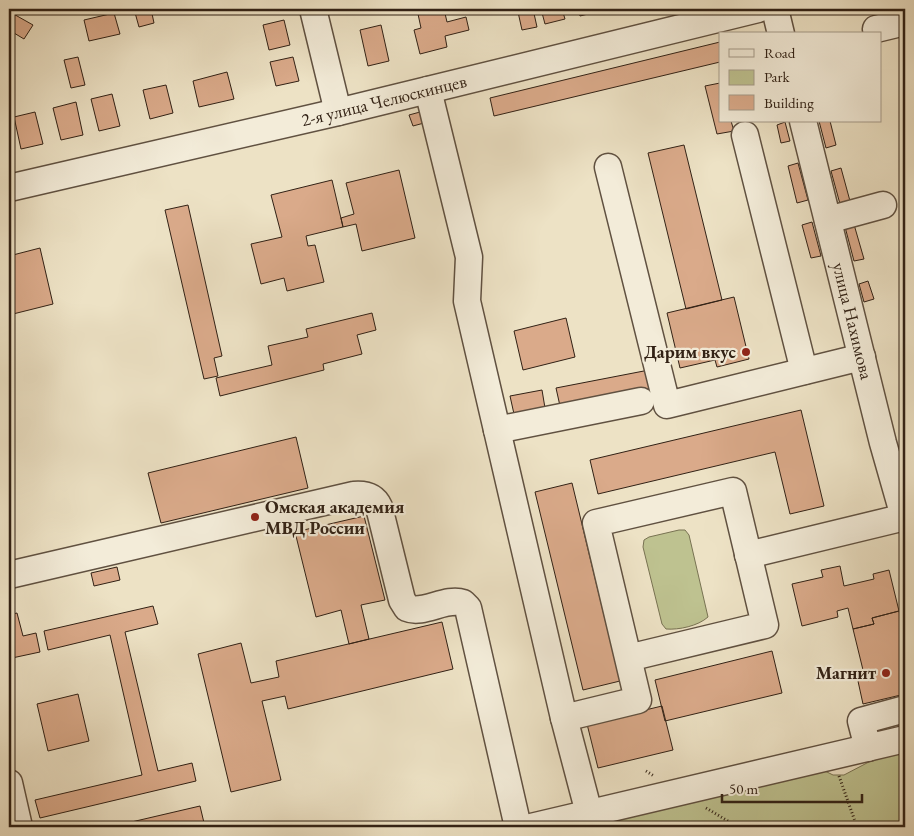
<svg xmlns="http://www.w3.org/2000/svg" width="914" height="836" viewBox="0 0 914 836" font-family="'EB Garamond',serif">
	<rect width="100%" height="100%" fill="#ede2c5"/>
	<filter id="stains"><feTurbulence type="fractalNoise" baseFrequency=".004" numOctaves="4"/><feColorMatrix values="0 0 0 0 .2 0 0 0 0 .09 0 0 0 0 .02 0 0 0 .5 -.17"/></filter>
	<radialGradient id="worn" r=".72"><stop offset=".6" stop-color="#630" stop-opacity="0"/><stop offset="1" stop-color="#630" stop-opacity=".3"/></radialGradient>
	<path fill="#bec290" stroke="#787252" d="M679,530H685L689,535L708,617C698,626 679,630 666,629L662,624L643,547L644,540L649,537Z
		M905,748V827H585L817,767L833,775H844L886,753Z"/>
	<path fill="#daaa8a" stroke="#312115" d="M134,9H151L154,23L139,27Z
		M440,9H444L447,22L466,17L469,30L445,36L447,47L420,54L414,30L421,28L418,14Z
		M533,9L537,27L522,30L518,12Z
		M541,9H562L565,19L545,24Z
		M578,9H608L580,16Z
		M10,12L33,25L24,39L9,30V15Z
		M114,13L120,34L89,41L84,20Z
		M284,20L290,45L269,50L263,25Z
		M381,25L389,61L368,66L360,30Z
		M720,42V62L494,116L490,98Z
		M78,57L85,85L71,88L64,60Z
		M293,57L299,81L276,86L270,62Z
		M227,72L234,99L199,107L193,81Z
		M720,83V121H731L734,131L717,134L705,86Z
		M166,85L173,113L150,119L143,90Z
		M112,94L120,126L99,131L91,99Z
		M76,102L83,135L61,140L53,108Z
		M35,112L43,144L21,149L14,117Z
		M420,112L424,123L413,126L409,115Z
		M819,121H830L836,145L826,148Z
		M785,122L790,141L781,143L777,125Z
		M684,145L722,300L686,309L648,153Z
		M798,163L808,200L797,203L788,166Z
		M841,168L850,201L840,204L831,171Z
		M399,170L415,238L362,251L356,224L343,227L341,218L354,214L346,183Z
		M332,180L343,227L306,236L308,246L315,245L324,282L287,291L284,278L261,284L251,244L282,237L271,195Z
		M188,205L222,356L214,358L218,376L204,379L165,210Z
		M853,221L864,259L854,261L844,223Z
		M812,222L821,256L811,258L802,225Z
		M40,248L53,304L9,315V256Z
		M868,281L874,299L864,302L859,284Z
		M734,297L749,359L717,367L715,360L680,368L667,313Z
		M372,313L376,330L357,335L362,354L323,364L324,370L220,396L216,378L272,365L268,346L308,337L306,329Z
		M566,318L575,357L523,370L514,331Z
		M649,370L653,388L560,406L556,388Z
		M542,390L545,408L514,414L510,396Z
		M801,410L824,506L790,514L775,452L598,494L590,460Z
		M296,437L308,488L161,523L148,473Z
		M572,483L620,681L583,690L535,492Z
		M364,516L385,600L361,605L369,639L349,644L341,610L316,617L295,532Z
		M840,566L844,586L874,579L873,574L889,570L899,611L872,618L874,624L853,629L848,608L837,611L838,617L802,626L792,584L823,577L821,570Z
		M117,567L120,580L94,586L91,573Z
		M153,606L158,624L125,632L158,771L192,763L196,781L40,818L35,800L142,775L110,635L48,650L44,631Z
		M899,611L905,638V694L863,704L856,672L863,670L853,629L874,624L872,618Z
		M17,613L23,636L36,633L40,652L12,658L9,644V615Z
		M442,622L453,669L288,709L285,696L262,701L281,780L231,792L198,654L241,643L251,683L279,677L276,661Z
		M772,651L782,693L665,721L655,680Z
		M78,694L89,741L48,751L37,704Z
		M662,706L673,750L598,768L587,724Z
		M200,806L205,827H110Z"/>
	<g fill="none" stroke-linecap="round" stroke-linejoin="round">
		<g stroke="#605141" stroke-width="29">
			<g id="minor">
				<path d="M313,9L338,112"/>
				<path d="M775,9L781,34"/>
				<path d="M876,29L905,22"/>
				<path d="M428,90L469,257L467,301L564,718L589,813"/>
				<path id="s1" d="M803,121L883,443L905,520"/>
				<path d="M745,135L804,371"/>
				<path d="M608,167L667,405L862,357"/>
				<path id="s2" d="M9,188L338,112L758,9"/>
				<path d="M828,220L883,205"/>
				<path d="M497,430L641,401"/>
				<path d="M748,555L905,517"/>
				<path d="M9,575L354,495C366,494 374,496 379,507L402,600L407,608C423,615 446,597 463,603L468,608L518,827"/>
				<path d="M564,718L638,700L596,523L733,491L765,625L628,658"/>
				<path d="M868,748L861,721L905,709"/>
				<path d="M9,783L19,827"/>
				<path d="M531,827L905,739"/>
			</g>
		</g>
		<path stroke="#312115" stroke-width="3" stroke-dasharray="1 2.5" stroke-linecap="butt" d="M646,771L654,776
			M839,776L857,827
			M706,808L738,827"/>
		<use href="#minor" stroke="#f3ecd9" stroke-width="26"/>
	</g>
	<g fill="#8f2418" stroke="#f3ecd9" stroke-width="2">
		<circle cx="746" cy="352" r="5"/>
		<circle cx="255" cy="517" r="5"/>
		<circle cx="886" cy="673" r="5"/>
	</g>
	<g text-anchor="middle" stroke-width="4.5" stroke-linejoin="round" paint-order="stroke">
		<g font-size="18" fill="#312115" stroke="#f3ecd9">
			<text dy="6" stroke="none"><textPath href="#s2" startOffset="385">2-я улица Челюскинцев</textPath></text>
			<text dy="6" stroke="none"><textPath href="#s1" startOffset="206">улица Нахимова</textPath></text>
		</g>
		<g font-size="18" font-weight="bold" fill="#312115" stroke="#f3ecd9" text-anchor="end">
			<text x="736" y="358">Дарим вкус</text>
			<text x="265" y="513" text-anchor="start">Омская академия<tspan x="265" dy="21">МВД России</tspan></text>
			<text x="876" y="679">Магнит</text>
		</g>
	</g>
	<rect width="914" height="836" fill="none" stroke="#ede2c5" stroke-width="30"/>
	<rect x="10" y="10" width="894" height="816" fill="none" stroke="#312115" stroke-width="2.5"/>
	<rect x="15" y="15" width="884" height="806" fill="none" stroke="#312115"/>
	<rect x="719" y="32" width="162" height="90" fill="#f3ecd9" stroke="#a59b8b"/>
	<rect x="729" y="49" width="25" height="8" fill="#f3ecd9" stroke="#a59b8b"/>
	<text x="764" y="58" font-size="15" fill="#312115">Road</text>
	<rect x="729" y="70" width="25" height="15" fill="#bec290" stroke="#a59b8b"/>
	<text x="764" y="82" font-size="15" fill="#312115">Park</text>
	<rect x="729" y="95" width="25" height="15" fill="#daaa8a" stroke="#a59b8b"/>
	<text x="764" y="108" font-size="15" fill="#312115">Building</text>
	<path d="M722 794v8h140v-8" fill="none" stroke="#312115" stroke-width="2.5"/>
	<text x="729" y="794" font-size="15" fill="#312115" stroke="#f3ecd9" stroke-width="4" paint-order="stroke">50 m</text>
	<rect width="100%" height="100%" filter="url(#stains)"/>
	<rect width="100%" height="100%" fill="url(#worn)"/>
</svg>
